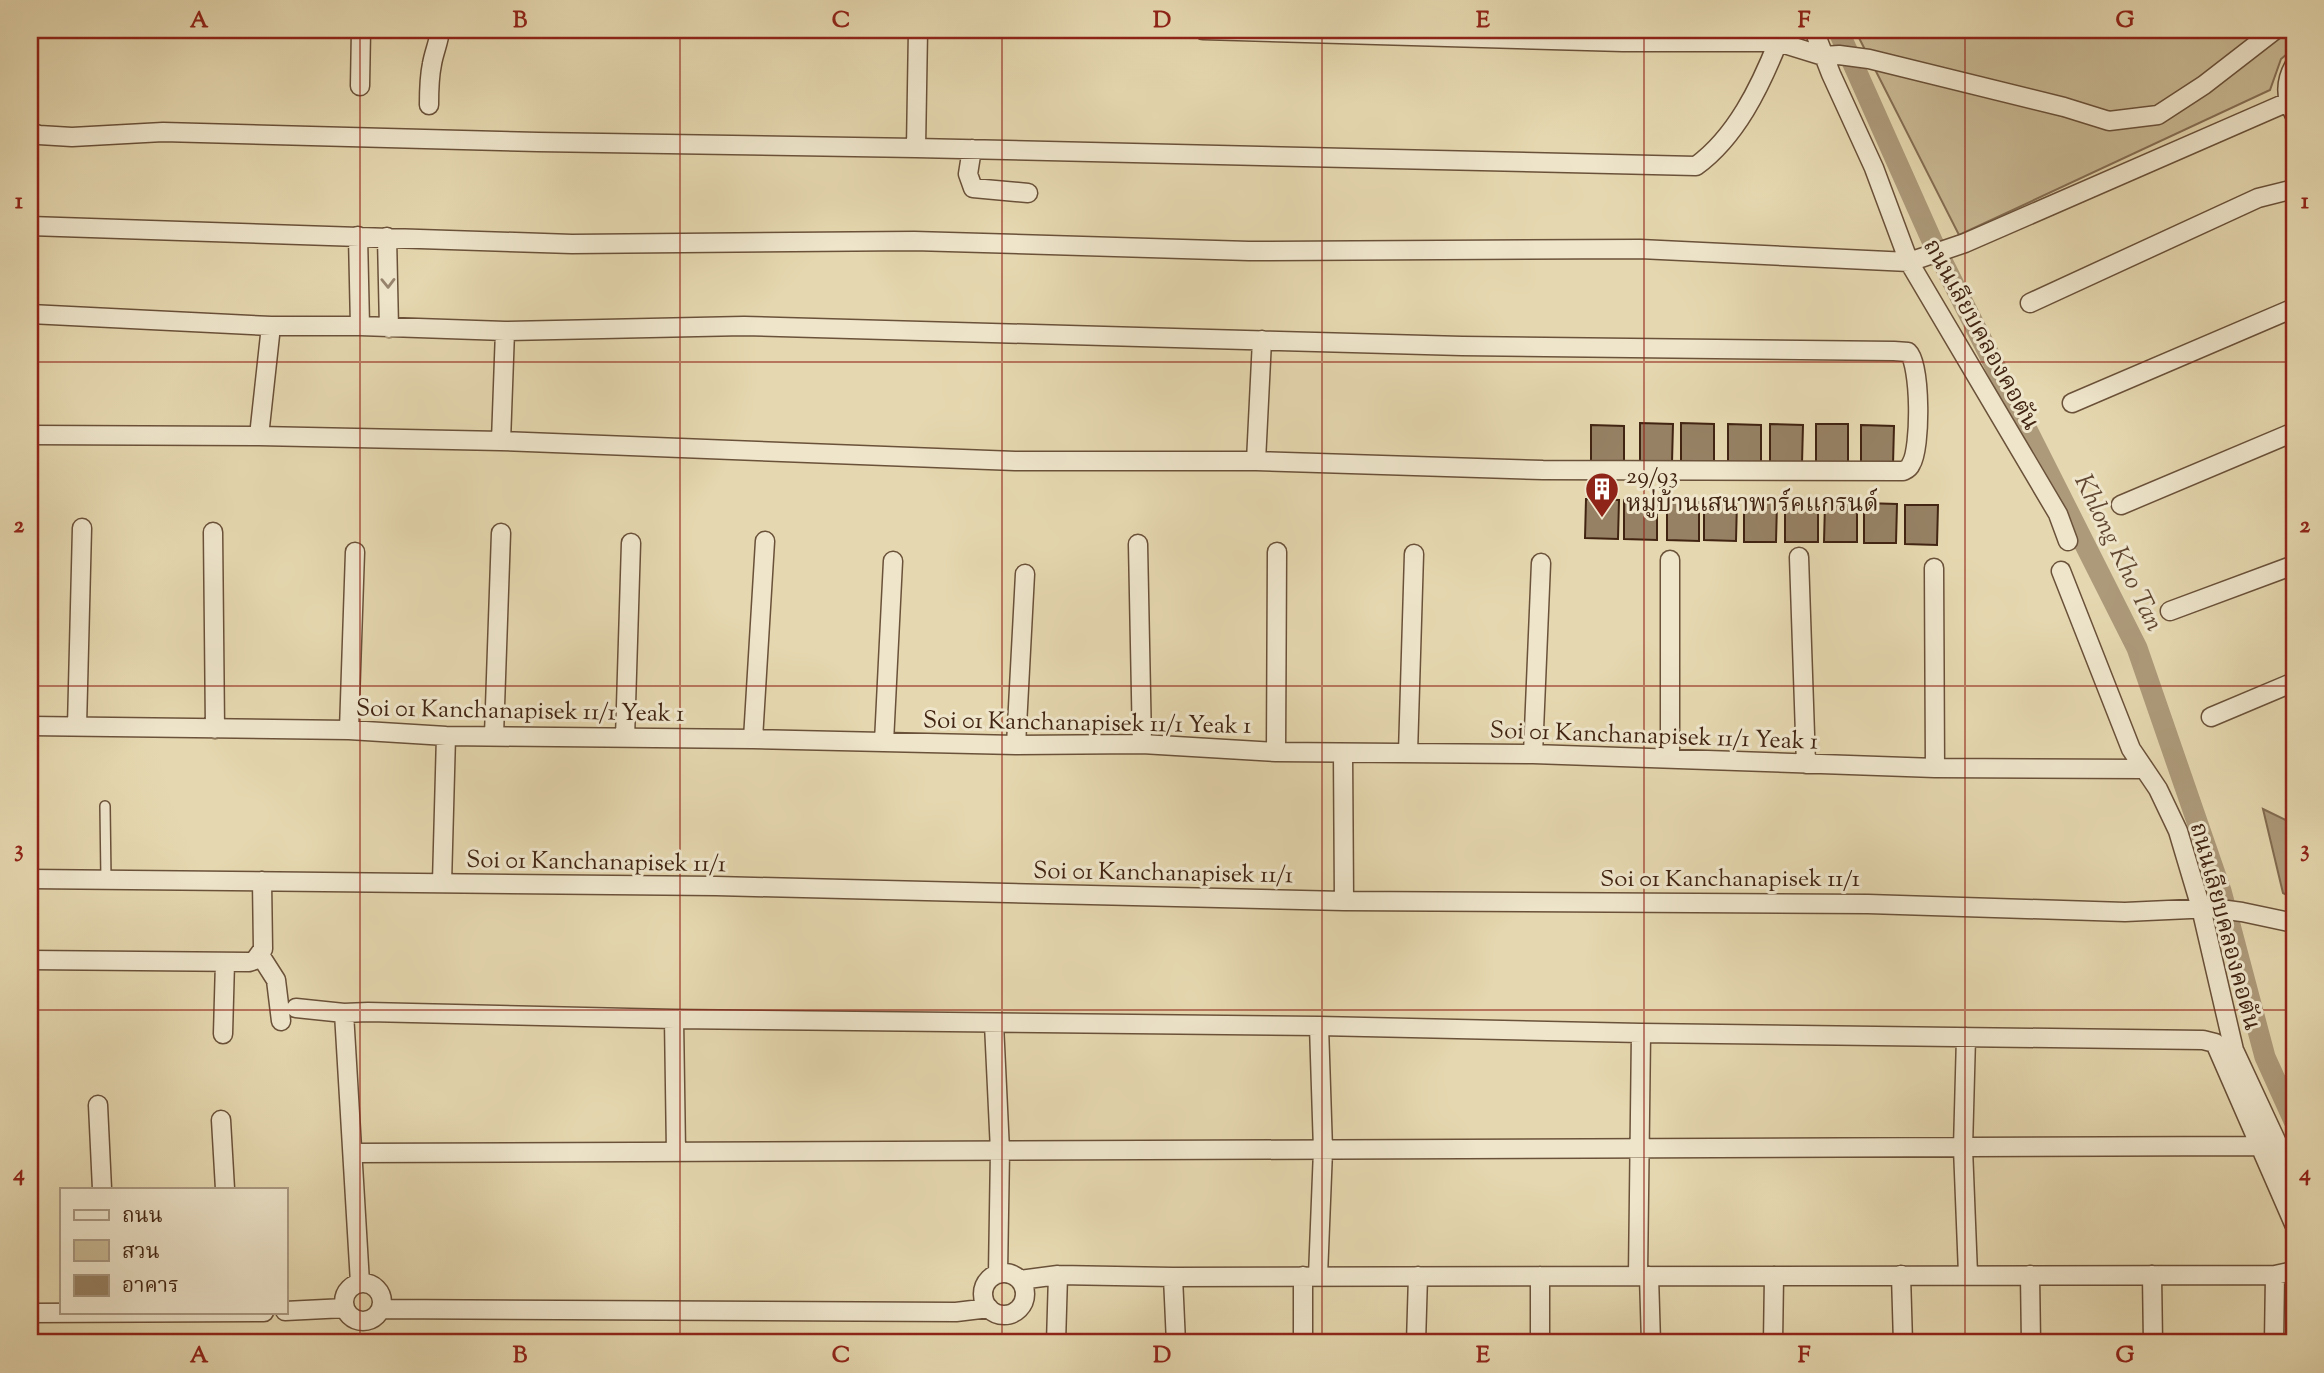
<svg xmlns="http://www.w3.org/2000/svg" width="2324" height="1373" viewBox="0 0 2324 1373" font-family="'Sorts Mill Goudy','Noto Serif Thai',serif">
	<rect width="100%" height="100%" fill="#e5d7af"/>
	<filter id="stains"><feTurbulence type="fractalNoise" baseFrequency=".00286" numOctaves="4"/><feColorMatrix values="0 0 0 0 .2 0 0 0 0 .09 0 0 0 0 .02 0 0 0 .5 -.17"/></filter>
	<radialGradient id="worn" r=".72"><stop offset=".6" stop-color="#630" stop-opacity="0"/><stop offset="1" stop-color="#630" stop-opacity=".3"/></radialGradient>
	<path fill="#c9b994" stroke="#856e53" stroke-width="2" d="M1855,30H2294V48L2281,59L2270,90L1959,235Z"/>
	<path fill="#ad9a7a" stroke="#826b50" stroke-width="2" d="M2263,809L2294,824V899L2283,893Z"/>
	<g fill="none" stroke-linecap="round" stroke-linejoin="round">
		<path stroke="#ad9a7a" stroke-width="21" d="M1838,30L1933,243L2137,648L2221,891L2265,1057L2294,1121"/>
	</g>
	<path fill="#968164" stroke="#412412" stroke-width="2" d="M1640,423L1673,424L1672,463H1640Z
		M1681,423L1714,424V463H1681Z
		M1728,424L1761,425V464L1728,463Z
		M1770,424L1803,425L1802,464H1770Z
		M1816,424H1848V464L1816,463Z
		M1591,425L1624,426V465L1591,464Z
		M1861,425L1894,426L1893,465L1861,464Z
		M1586,499L1619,500L1618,539L1585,538Z
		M1624,500L1657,501V540L1624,539Z
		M1667,501L1699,502V541L1667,540Z
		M1704,501H1737L1736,541L1704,540Z
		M1744,502L1777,503L1776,542H1744Z
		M1785,503H1818V542H1785Z
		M1825,503H1857V542H1824Z
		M1864,503L1897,504L1896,543H1864Z
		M1905,505H1938L1937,545L1905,544Z"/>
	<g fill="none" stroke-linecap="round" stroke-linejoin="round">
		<g stroke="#6a5139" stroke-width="12">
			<path id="service" d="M105,806L106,880"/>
		</g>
		<g stroke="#6a5139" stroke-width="21">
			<path id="minor" d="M1203,30L1623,42H1778L1823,56L1839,55L1869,59L2064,107L2109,121L2158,115L2204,85L2275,30
				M1814,30L1831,74L1874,168L1909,262L2058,514L2068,541
				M2294,66C2285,82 2285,97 2294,114
				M360,86L361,30
				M429,105C429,91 429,78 432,64C434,52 439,42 440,30
				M30,132L39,135L72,137L163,132L538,142L916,148L1696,166C1736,137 1760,87 1778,42
				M916,148L918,30
				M972,149L968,174L973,188L1028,193
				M30,226L572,244L914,241L1249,251L1640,249L1909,262L1965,243L2288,102
				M358,236L360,326
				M387,237L389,328
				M2030,303L2258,198L2294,189
				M30,314L271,326H360L505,331L744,326L1462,346L1894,351L1908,352C1921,364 1921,449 1911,464C1909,469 1907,469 1903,471L1543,470L1256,461H1015L501,441L259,436L30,435
				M2072,403L2294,308
				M259,436L271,326
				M501,441L505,331
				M1256,461L1262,340
				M2121,505L2294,432
				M213,532L215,729
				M1138,544L1142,744
				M1799,557L1806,764
				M1934,568L1935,768
				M2061,571L2131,749L2158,789L2178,831L2201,908L2234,1050L2294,1179
				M2170,611L2294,565
				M2211,717L2294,682
				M30,726L349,730L446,736L753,739L1016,745L1142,744L1276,752L1533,754L1935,768L2143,769
				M77,726L82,528
				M349,730L355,552
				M494,735L501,533
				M625,738L631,543
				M753,739L765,541
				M884,742L893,561
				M1016,745L1025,574
				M1276,752L1277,552
				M1343,753L1344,901
				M1408,753L1414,554
				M1533,754L1541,563
				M1670,759V560
				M30,879L716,886L1344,901L1868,904L2125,912L2212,908L2242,912L2294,923
				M442,883L446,736
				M260,955L276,980L281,1021
				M30,960L249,962L255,960L263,949L262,881
				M296,1008L344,1013L368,1012L674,1019L1319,1026L1641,1033L2203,1040L2215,1043L2294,1224
				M344,1013L360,1283
				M674,1019L676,1152
				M994,1024L1000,1151L998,1274
				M223,1034L225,962
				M1966,1037L1963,1148L1968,1274
				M98,1105L102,1189
				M221,1120L225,1189
				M353,1153L2259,1146
				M983 1294a21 21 0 1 1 42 0a21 21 0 1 1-42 0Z
				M1901,1275L1903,1343
				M2030,1275L2031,1343
				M2152,1275L2153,1343
				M1303,1276V1343
				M1318,1276L1323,1150L1319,1026
				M1540,1276V1343
				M1638,1276L1641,1033
				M1649,1276L1651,1343
				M1173,1277L1176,1343
				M1020,1280L1058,1275L1173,1277L2275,1275L2294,1271
				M344 1302a19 19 0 1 1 38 0a19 19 0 1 1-38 0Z
				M381,1309L956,1312L989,1308
				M285,1311L345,1308
				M30,1313L264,1312
				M1056,1343L1058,1275
				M1416,1343L1418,1276
				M1773,1343L1774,1276
				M2274,1343L2275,1275"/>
		</g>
		<use href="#service" stroke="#eee5cb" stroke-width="9"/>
		<use href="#minor" stroke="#eee5cb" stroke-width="18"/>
	</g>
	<defs><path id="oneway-chevron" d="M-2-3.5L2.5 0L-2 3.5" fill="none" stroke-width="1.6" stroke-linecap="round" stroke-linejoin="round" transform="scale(1.75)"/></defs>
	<use stroke="#98846e" href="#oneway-chevron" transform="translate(388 283) rotate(89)"/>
	<path fill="none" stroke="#8f2418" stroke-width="2" stroke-opacity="0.55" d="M360,30V1343M680,30V1343M1002,30V1343M1322,30V1343M1644,30V1343M1965,30V1343M30,362H2294M30,686H2294M30,1010H2294"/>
	<defs>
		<g id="building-pin" transform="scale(1.75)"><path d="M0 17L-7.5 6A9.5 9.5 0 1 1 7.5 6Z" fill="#8f2418" stroke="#eee5cb"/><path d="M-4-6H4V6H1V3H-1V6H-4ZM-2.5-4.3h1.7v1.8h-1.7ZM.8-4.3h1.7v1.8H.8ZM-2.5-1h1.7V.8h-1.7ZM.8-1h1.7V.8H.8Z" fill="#fff"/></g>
	</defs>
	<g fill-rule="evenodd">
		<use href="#building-pin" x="1602" y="489"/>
	</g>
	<g text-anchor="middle" stroke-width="6" stroke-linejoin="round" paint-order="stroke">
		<g font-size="24" fill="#412412" stroke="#eee5cb">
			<text transform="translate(1982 334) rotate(61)" y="8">ถนนเลียบคลองคอตัน</text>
			<text transform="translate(520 710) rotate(1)" y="8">Soi 01 Kanchanapisek 11/1 Yeak 1</text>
			<text transform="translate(1087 722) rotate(1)" y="8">Soi 01 Kanchanapisek 11/1 Yeak 1</text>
			<text transform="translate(1654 735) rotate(2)" y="8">Soi 01 Kanchanapisek 11/1 Yeak 1</text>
			<text transform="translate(596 861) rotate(1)" y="8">Soi 01 Kanchanapisek 11/1</text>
			<text transform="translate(1163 872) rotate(1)" y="8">Soi 01 Kanchanapisek 11/1</text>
			<text x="1730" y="886">Soi 01 Kanchanapisek 11/1</text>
			<text transform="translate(2226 926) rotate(75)" y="8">ถนนเลียบคลองคอตัน</text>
		</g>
		<g font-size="24" fill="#412412" stroke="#eee5cb" text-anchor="start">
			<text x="1626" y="483">29/93<tspan x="1626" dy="28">หมู่บ้านเสนาพาร์คแกรนด์</tspan></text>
		</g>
		<g font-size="26" font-style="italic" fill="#614731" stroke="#eee5cb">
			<text transform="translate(2120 552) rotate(64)" y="9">Khlong Kho Tan</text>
		</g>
	</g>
	<rect width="2324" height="1373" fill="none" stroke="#e5d7af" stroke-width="77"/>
	<rect x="60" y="1188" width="228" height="126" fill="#eee5cb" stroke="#a99881" stroke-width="2"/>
	<rect x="74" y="1210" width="35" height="10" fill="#eee5cb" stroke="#a99881" stroke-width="2"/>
	<text x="122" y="1222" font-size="21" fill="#412412">ถนน</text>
	<rect x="74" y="1240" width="35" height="21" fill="#c9b994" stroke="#a99881" stroke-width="2"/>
	<text x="122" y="1258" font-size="21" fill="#412412">สวน</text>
	<rect x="74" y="1275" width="35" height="21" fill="#968164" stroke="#a99881" stroke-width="2"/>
	<text x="122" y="1292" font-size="21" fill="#412412">อาคาร</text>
	<rect x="38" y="38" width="2248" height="1296" fill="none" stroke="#8f2418" stroke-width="2.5"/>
	<g font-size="23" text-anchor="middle" font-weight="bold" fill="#8f2418">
		<text x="199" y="27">A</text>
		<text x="520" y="27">B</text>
		<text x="841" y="27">C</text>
		<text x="1162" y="27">D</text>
		<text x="1483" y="27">E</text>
		<text x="1804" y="27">F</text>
		<text x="2125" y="27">G</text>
		<text x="19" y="208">1</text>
		<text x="2305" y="208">1</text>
		<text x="19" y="532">2</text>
		<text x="2305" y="532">2</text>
		<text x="19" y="856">3</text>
		<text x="2305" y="856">3</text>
		<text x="19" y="1180">4</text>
		<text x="2305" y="1180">4</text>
		<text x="199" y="1362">A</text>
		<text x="520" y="1362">B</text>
		<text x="841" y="1362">C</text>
		<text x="1162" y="1362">D</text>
		<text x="1483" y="1362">E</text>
		<text x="1804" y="1362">F</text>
		<text x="2125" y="1362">G</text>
	</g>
	<rect width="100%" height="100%" filter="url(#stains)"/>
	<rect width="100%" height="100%" fill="url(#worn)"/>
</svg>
